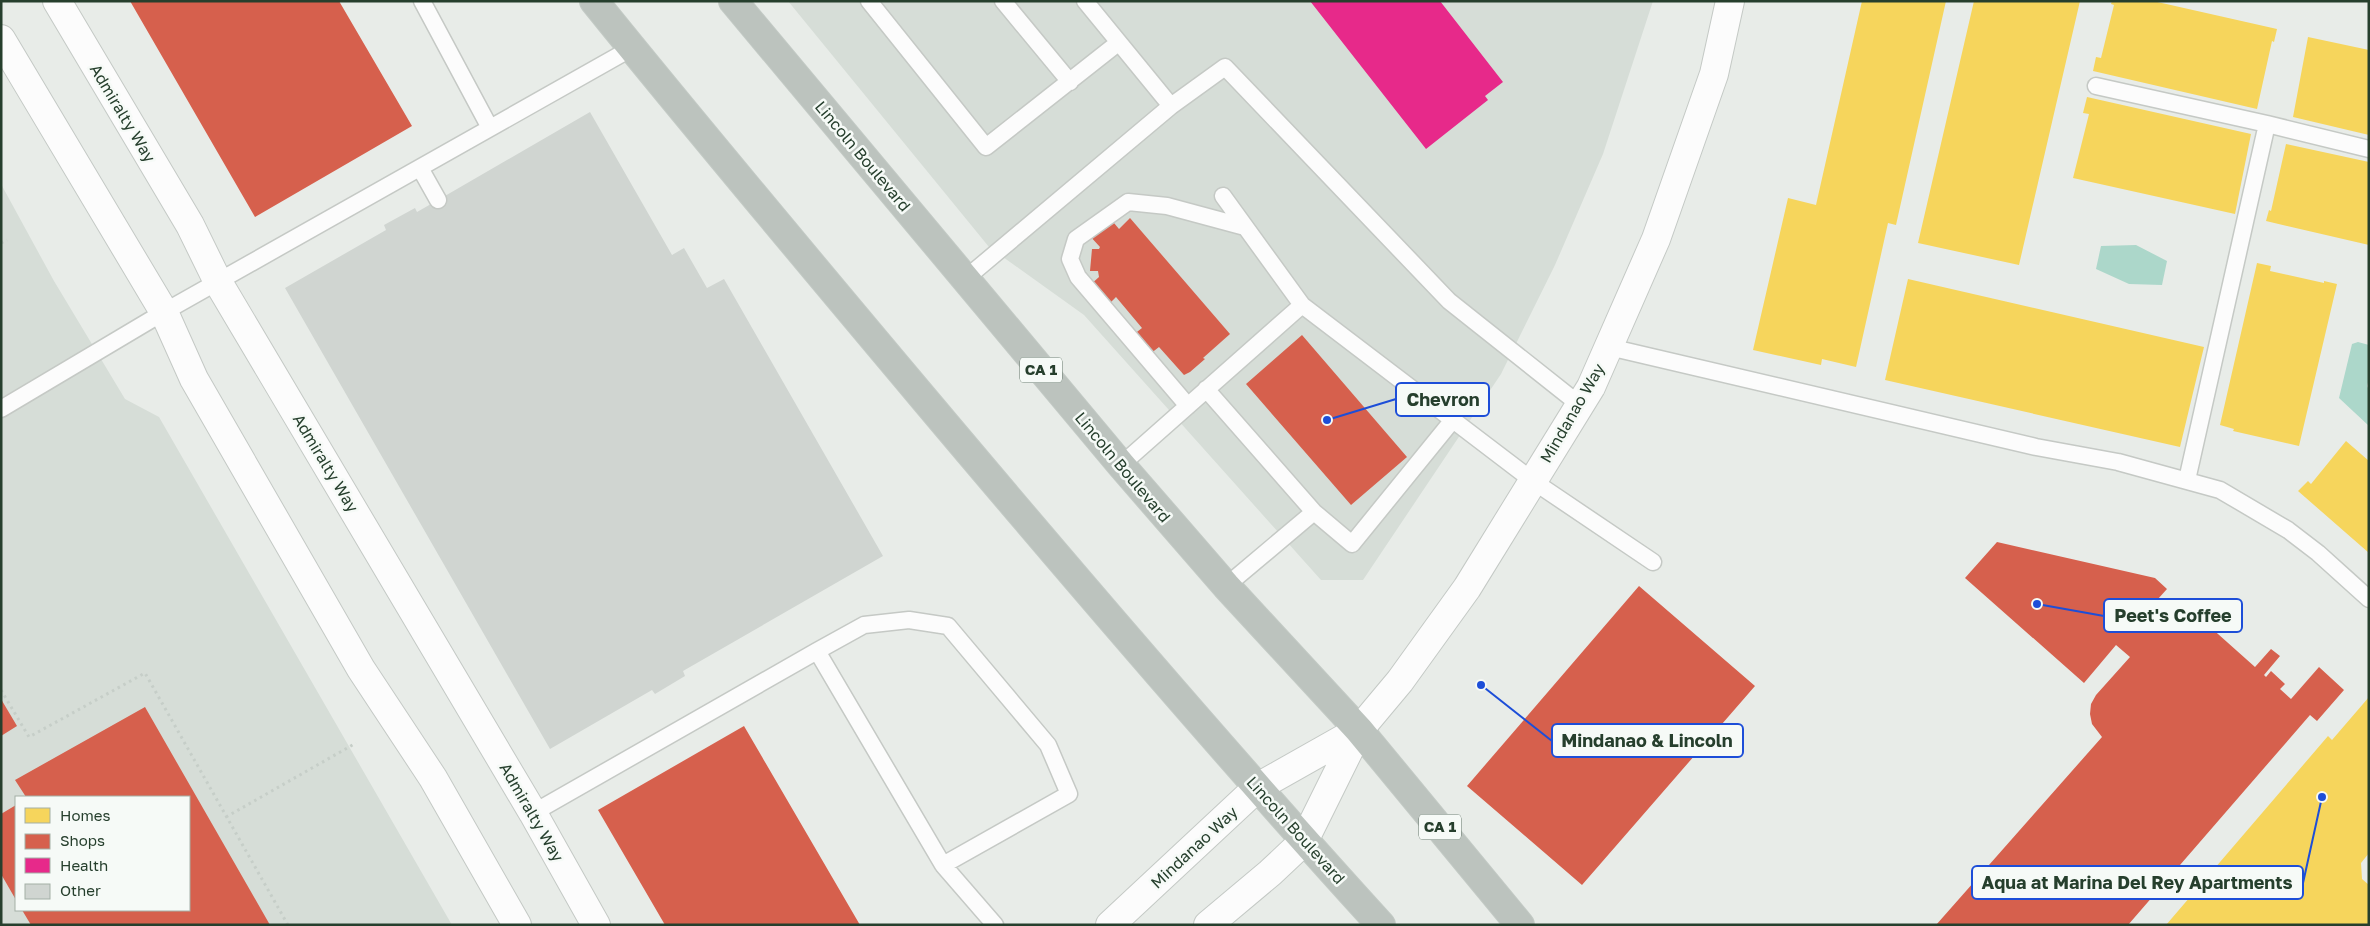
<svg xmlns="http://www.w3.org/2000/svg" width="2370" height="926" viewBox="0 0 2370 926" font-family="'Golos Text',sans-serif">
	<rect width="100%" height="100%" fill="#e8ece8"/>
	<path fill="#d6ddd7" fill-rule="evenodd" d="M788,1H1653L1603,154L1555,265L1501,374L1363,580H1321L1084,315L989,247Z
		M1,184L54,281L125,399L159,417L452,925H2ZM16,797H189V910H16Z"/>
	<path fill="#acd7ca" d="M2136,245L2167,261L2162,285L2129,284L2096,269L2101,246Z
		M2358,342L2369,345V379L2367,386L2369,390V426L2339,398L2352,344Z"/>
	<path fill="#f6d55c" d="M1862,1H1946L1896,225L1888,223L1856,367L1822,359L1821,365L1753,350L1788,198L1816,205Z
		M1974,1H2080L2019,265L1918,243Z
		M2112,1H2153L2277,29L2274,42L2272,41L2257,109L2093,71L2096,57L2101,58L2114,5L2111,4Z
		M2308,37L2369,50V135L2293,117Z
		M2087,97L2251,134L2235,214L2073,178L2089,114L2083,113Z
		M2286,144L2369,162V245L2266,221L2269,210L2271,211Z
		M2257,263L2271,266L2270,271L2324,283V281L2337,284L2299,446L2233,431L2234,429L2220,425Z
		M1908,279L2204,347L2180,447L1885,380Z
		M2346,441L2369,461V553L2298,491L2308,481L2311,484Z
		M2369,697V853L2361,863L2362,879L2369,885V925H2166L2328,736L2332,740Z"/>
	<path fill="#d6604d" d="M130,1H339L412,126L255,217Z
		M1109,217L1119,229L1130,218L1230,334L1203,358L1205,359L1190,372L1184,375L1159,347L1150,354L1133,335L1142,328L1116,297L1107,306L1089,286L1099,277L1098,271H1090L1092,249H1099L1100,247L1089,235Z
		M1302,335L1407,457L1351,505L1246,384Z
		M1997,542L2155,578L2167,589L2138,621L2152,633L2181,601L2255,667L2271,649L2280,656L2264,675L2266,677L2271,671L2285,684L2280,689L2291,699L2319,667L2344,690L2317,721L2310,715L2128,925H1936L2102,737L2092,724L2090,714L2091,704L2096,695L2130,657L2116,645L2084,683L1965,578Z
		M1639,586L1755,686L1582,885L1467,786Z
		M1,699L17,726L1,736Z
		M145,707L270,925H31L22,910H189V797H26L15,780Z
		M744,726L860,925H665L598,810Z
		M16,805V900L1,874V814Z"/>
	<path fill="#e7298a" d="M1310,1H1440L1503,82L1485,96L1488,100L1426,149Z"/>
	<path fill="#d0d5d1" d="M590,112L672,255L684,248L707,288L724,279L883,556L683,671L685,676L655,694L652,690L550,749L285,288L386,230L384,225L415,208L417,212L438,200Z"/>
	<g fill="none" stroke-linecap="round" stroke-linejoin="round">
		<g stroke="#c5c9c5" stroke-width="19">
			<path id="lane" d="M422,1L490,128
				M869,1L986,147L1118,43
				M1003,1L1070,82
				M1085,1L1171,106
				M2096,86L2267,124
				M420,168L438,200
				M1223,196L1302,305
				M965,279L1171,106L1225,67L1449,301L1580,405
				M1609,347L2036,447L2118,462L2220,490L2288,530L2318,553L2369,599
				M1206,389L1314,512
				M1188,406L1078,277L1070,259L1076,239L1128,202L1167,206L1245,227
				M1,409L164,312L632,48
				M1121,465L1302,305L1533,481L1653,562
				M2187,480L2267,124L2369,149
				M1226,586L1314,512L1352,544L1452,421
				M533,813L817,651L864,625L909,620L948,626L1048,745L1069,794L943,865L817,651
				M943,865L995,925"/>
		</g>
		<g stroke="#c4c9c5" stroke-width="30">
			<path id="secondary" d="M57,1L190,225L218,282L533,813L596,925
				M1,39L164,312L194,379L361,669L433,778L517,925
				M1110,925L1258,787L1359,730
				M1208,925L1270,873L1304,841L1359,730L1400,681L1467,588L1591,387L1656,239L1714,74L1730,1"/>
		</g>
		<g stroke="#c3cac5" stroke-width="30">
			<path id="highway" d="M594,1C703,136 814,268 925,400C1074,577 1225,754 1381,925
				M733,1L1121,465L1226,586L1359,730L1520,925"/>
		</g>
		<path stroke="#c6cec8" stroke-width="3" stroke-dasharray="2.5 4" stroke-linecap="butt" d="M1,243L7,240
			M1,690L29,737L145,673L288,925
			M226,817L356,743"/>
		<use href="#lane" stroke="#fcfcfc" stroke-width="16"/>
		<use href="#secondary" stroke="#fcfcfc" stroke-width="28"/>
		<use href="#highway" stroke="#bcc3be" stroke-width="28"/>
	</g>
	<g text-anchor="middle" stroke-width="5" stroke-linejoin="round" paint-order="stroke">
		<g fill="#f6faf7" stroke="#64776a" stroke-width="1">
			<rect x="1020" y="357.5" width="42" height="25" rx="4"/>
			<rect x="1419" y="814.5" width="42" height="25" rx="4"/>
		</g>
		<g font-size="15" font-weight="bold" fill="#263f2d">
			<text x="1041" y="375">CA 1</text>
			<text x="1440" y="832">CA 1</text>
		</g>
		<g font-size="16" fill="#263f2d" stroke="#f6faf7">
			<text transform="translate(123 113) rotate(59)" y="6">Admiralty Way</text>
			<text transform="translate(863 156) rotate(50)" y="6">Lincoln Boulevard</text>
			<text transform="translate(1572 413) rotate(-60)" y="6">Mindanao Way</text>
			<text transform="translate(326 463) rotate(59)" y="6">Admiralty Way</text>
			<text transform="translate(1123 467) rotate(50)" y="6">Lincoln Boulevard</text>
			<text transform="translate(532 812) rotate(60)" y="6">Admiralty Way</text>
			<text transform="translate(1296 830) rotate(48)" y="6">Lincoln Boulevard</text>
			<text transform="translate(1194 847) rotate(-43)" y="6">Mindanao Way</text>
		</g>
	</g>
	<path fill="none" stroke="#1d4ed8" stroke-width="2" d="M1327 420L1396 399M2037 604L2104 616M1481 685L1552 741M2322 797L2303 883"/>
	<g fill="#1d4ed8" stroke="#f6faf7" stroke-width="2">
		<circle cx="1327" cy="420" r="5"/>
		<circle cx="2037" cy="604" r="5"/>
		<circle cx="1481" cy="685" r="5"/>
		<circle cx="2322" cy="797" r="5"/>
	</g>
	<g fill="#f6faf7" stroke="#1d4ed8" stroke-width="2">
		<rect x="1396" y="383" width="93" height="33" rx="5"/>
		<rect x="2104" y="599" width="138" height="33" rx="5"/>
		<rect x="1552" y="724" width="191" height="33" rx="5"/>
		<rect x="1972" y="866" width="331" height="33" rx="5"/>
	</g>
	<g font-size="18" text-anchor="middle" font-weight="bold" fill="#263f2d">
		<text x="1443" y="406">Chevron</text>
		<text x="2173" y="622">Peet's Coffee</text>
		<text x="1647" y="747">Mindanao &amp; Lincoln</text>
		<text x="2137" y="889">Aqua at Marina Del Rey Apartments</text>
	</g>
	<rect width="2370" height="926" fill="none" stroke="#263f2d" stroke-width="5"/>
	<rect x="15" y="796" width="175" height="115" fill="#f6faf7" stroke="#a3afa6"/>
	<rect x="25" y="808" width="25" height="15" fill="#f6d55c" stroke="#a3afa6"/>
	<text x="60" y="821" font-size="15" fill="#263f2d">Homes</text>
	<rect x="25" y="834" width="25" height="15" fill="#d6604d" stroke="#a3afa6"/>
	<text x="60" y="846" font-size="15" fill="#263f2d">Shops</text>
	<rect x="25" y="858" width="25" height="15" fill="#e7298a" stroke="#a3afa6"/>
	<text x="60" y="871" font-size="15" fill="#263f2d">Health</text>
	<rect x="25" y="884" width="25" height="15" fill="#d0d5d1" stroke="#a3afa6"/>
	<text x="60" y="896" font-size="15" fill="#263f2d">Other</text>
</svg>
